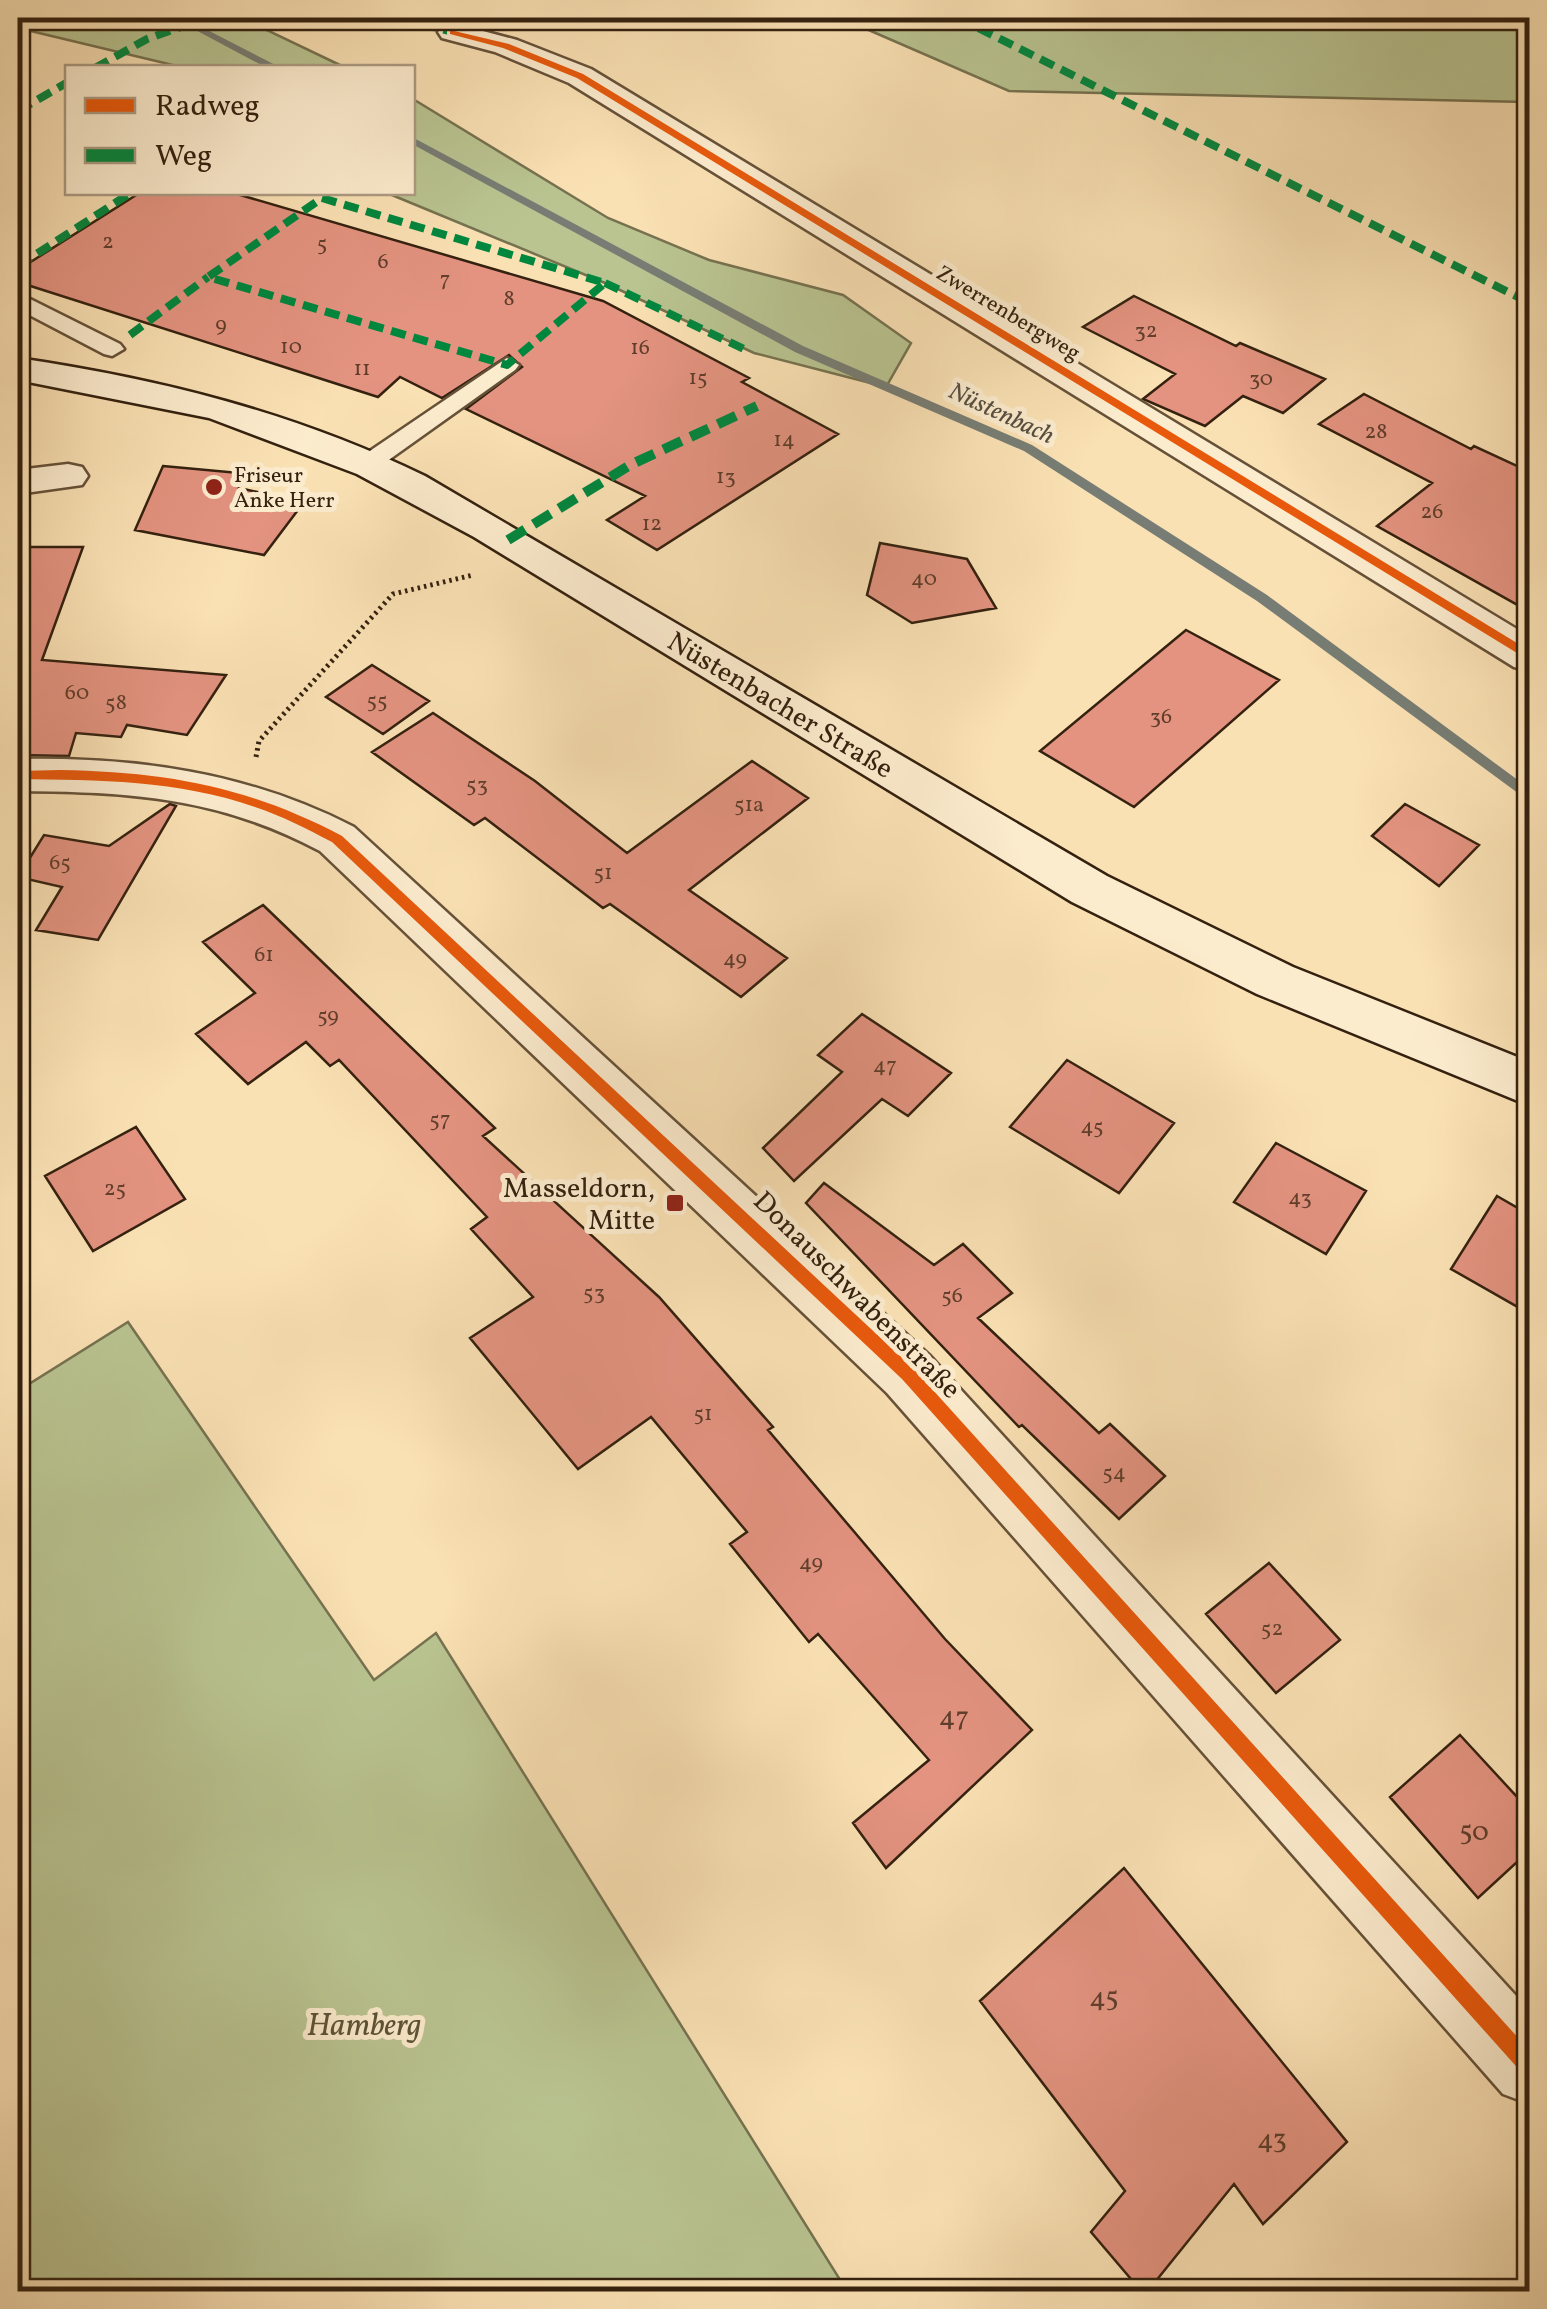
<svg xmlns="http://www.w3.org/2000/svg" width="1547" height="2309" viewBox="0 0 1547 2309" font-family="Vollkorn,serif">
	<rect width="100%" height="100%" fill="#fae1b4"/>
	<filter id="stains"><feTurbulence type="fractalNoise" baseFrequency=".002" numOctaves="4"/><feColorMatrix values="0 0 0 0 .2 0 0 0 0 .09 0 0 0 0 .02 0 0 0 .5 -.17"/></filter>
	<radialGradient id="worn" r=".72"><stop offset=".6" stop-color="#630" stop-opacity="0"/><stop offset="1" stop-color="#630" stop-opacity=".3"/></radialGradient>
	<path fill="#b9c491" stroke="#767250" stroke-width="2.5" d="M18,18H242L344,67H181L18,28Z
		M841,18H1529V102L1009,91Z
		M413,99L608,218L709,260L843,295L911,343L886,387L754,353L605,283L387,193L412,192Z
		M128,1322L374,1680L436,1633L847,2291H18V1391Z"/>
	<g fill="none" stroke-linecap="round" stroke-linejoin="round">
		<path fill="#777d74" fill-rule="evenodd" d="M173,18H184L281,68H267Z
			M412,137L803,346L1032,445L1267,595L1530,789V802L1257,601L1024,451L795,352L412,144Z"/>
	</g>
	<path fill="#e39380" stroke="#34210f" stroke-width="2.5" d="M141,192H230L603,301L749,378L742,382L838,434L657,550L607,520L645,496L466,409L522,367L509,355L442,398L400,377L378,397L18,282V270Z
		M1134,296L1236,346L1240,343L1325,379L1283,413L1243,396L1205,426L1143,399L1175,374L1083,327Z
		M1364,394L1471,449L1474,446L1530,472V612L1377,526L1432,483L1319,424Z
		M163,466L250,474L239,488L304,502L264,555L135,530Z
		M880,543L967,559L996,608L912,623L867,595Z
		M18,547H83L42,660L226,675L187,735L127,725L121,737L76,733L69,756L18,755Z
		M1186,630L1279,680L1134,807L1040,751Z
		M372,665L429,701L383,734L326,697Z
		M433,713L535,781L627,853L752,761L808,798L689,890L787,958L741,997L610,904L603,908L485,818L474,825L372,752Z
		M170,804L176,806L98,940L36,930L62,887L18,877L44,835L109,846Z
		M1405,804L1479,845L1439,886L1372,836Z
		M263,905L495,1128L483,1136L659,1297L773,1427L768,1430L945,1639L1032,1730L886,1868L853,1823L929,1760L818,1634L809,1642L730,1544L747,1532L651,1417L578,1469L470,1338L533,1297L471,1229L487,1217L339,1060L330,1066L306,1042L248,1084L196,1034L255,993L203,942Z
		M862,1014L951,1073L908,1116L882,1099L794,1181L763,1148L842,1072L818,1055Z
		M1067,1060L1174,1123L1119,1193L1010,1127Z
		M136,1127L185,1199L93,1251L45,1176Z
		M1276,1143L1366,1191L1326,1254L1234,1202Z
		M824,1183L934,1265L963,1244L1012,1293L978,1318L1099,1433L1110,1424L1165,1476L1119,1519L1022,1425L1019,1427L806,1203Z
		M1497,1196L1530,1215V1314L1451,1269Z
		M1269,1563L1340,1640L1276,1693L1206,1614Z
		M1460,1735L1530,1811V1850L1478,1898L1390,1797Z
		M1124,1868L1347,2142L1263,2224L1234,2184L1147,2292H1142L1091,2232L1125,2191L980,2001Z"/>
	<g fill="none" stroke-linecap="round" stroke-linejoin="round">
		<g stroke="#665138" stroke-width="5">
			<path id="lane" d="M18,293L120,344L124,349L112,356L104,354L18,309Z
				M507,358L519,365L515,370L376,469H358L354,464L358,459Z"/>
		</g>
		<g stroke="#665138" stroke-width="5">
			<path id="street" d="M453,23L517,40L591,69L1530,637V671L1514,667L569,83L495,52L442,38L438,32L442,26Z
				M68,464L82,467L88,476L82,485L18,494V470Z
				M18,759C137,757 247,772 354,827L929,1355L1530,2011V2104L1503,2094L887,1393L320,851C218,797 131,792 18,791Z"/>
		</g>
		<g stroke="#34210f" stroke-width="5">
			<path id="secondary" d="M18,358C161,379 295,413 425,476L1107,876L1293,967L1530,1062V1106L1257,994L1072,902L474,537L357,474L209,418L18,380Z"/>
		</g>
		<path stroke="#34210f" stroke-width="5" stroke-dasharray="2.5 4" stroke-linecap="butt" d="M256,757L259,741L393,594L473,575"/>
		<use href="#lane" fill="#fcecce" fill-rule="evenodd"/>
		<use href="#street" fill="#fcecce" fill-rule="evenodd"/>
		<use href="#secondary" fill="#fcecce" fill-rule="evenodd"/>
		<path stroke="#00873e" stroke-width="8" stroke-dasharray="15 8" stroke-linecap="butt" d="M399,18L453,32
			M958,18L1530,303
			M95,68L147,39L206,18
			M18,111L68,82
			M322,198L605,283L507,365L208,277Z
			M18,266L132,192
			M605,283L746,350
			M130,335L208,277"/>
		<path stroke="#00873e" stroke-width="10" stroke-dasharray="20 10" stroke-linecap="butt" d="M508,540L630,465L757,406"/>
		<g stroke="#fcecce" stroke-width="6">
			<path id="cycleway" d="M450,30L509,44L583,74L1530,651V661L577,78L503,48L450,34Z
				M60,770C166,772 247,786 342,836L914,1369L1530,2051V2077L1523,2074L902,1379L332,842C307,829 282,816 255,807C178,780 98,780 18,779V771Z"/>
		</g>
		<use href="#cycleway" fill="#e8590c" fill-rule="evenodd"/>
	</g>
	<g fill="#8f2418" stroke="#fcecce" stroke-width="4">
		<circle cx="214" cy="487" r="10"/>
		<rect x="665" y="1193" width="20" height="20" rx="5"/>
	</g>
	<g text-anchor="middle" stroke-width="10" stroke-linejoin="round" paint-order="stroke">
		<g font-size="22" fill="#603e2b">
			<text x="108" y="248">2</text>
			<text x="322" y="250">5</text>
			<text x="383" y="268">6</text>
			<text x="445" y="286">7</text>
			<text x="509" y="305">8</text>
			<text x="221" y="331">9</text>
			<text x="1146" y="337">32</text>
			<text x="291" y="353">10</text>
			<text x="640" y="354">16</text>
			<text x="362" y="375">11</text>
			<text x="698" y="384">15</text>
			<text x="1261" y="385">30</text>
			<text x="1376" y="438">28</text>
			<text x="784" y="446">14</text>
			<text x="726" y="483">13</text>
			<text x="1432" y="518">26</text>
			<text x="652" y="530">12</text>
			<text x="924" y="585">40</text>
			<text x="77" y="699">60</text>
			<text x="377" y="707">55</text>
			<text x="116" y="709">58</text>
			<text x="1161" y="723">36</text>
			<text x="477" y="791">53</text>
			<text x="749" y="811">51a</text>
			<text x="60" y="869">65</text>
			<text x="603" y="879">51</text>
			<text x="264" y="961">61</text>
			<text x="735" y="965">49</text>
			<text x="328" y="1022">59</text>
			<text x="885" y="1072">47</text>
			<text x="440" y="1126">57</text>
			<text x="1092" y="1133">45</text>
			<text x="115" y="1195">25</text>
			<text x="1300" y="1204">43</text>
			<text x="594" y="1299">53</text>
			<text x="952" y="1302">56</text>
			<text x="703" y="1420">51</text>
			<text x="1114" y="1479">54</text>
			<text x="811" y="1569">49</text>
			<text x="1272" y="1635">52</text>
		</g>
		<g font-size="22" fill="#34210f" stroke="#fcecce">
			<text transform="translate(1009 312) rotate(31)" y="8">Zwerrenbergweg</text>
		</g>
		<g font-size="22" fill="#34210f" stroke="#fcecce" text-anchor="start">
			<text x="234" y="482">Friseur<tspan x="234" dy="25">Anke Herr</tspan></text>
		</g>
		<g font-size="25" font-style="italic" fill="#554f42" stroke="#fcecce">
			<text transform="translate(1002 412) rotate(25)" y="9">Nüstenbach</text>
		</g>
		<g font-size="28" fill="#34210f" stroke="#fcecce">
			<text transform="translate(781 704) rotate(31)" y="10">Nüstenbacher Straße</text>
			<text transform="translate(858 1294) rotate(45)" y="10">Donauschwabenstraße</text>
		</g>
		<g font-size="28" fill="#34210f" stroke="#fcecce" text-anchor="end">
			<text x="655" y="1197">Masseldorn,<tspan x="655" dy="32">Mitte</tspan></text>
		</g>
		<g font-size="28" fill="#603e2b">
			<text x="954" y="1725">47</text>
			<text x="1474" y="1840">50</text>
			<text x="1104" y="2006">45</text>
			<text x="1272" y="2148">43</text>
		</g>
		<g font-size="32" font-style="italic" fill="#5c5236" stroke="#fcecce">
			<text x="364" y="2035">Hamberg</text>
		</g>
	</g>
	<rect width="1547" height="2309" fill="none" stroke="#fae1b4" stroke-width="60"/>
	<rect x="20" y="20" width="1507" height="2269" fill="none" stroke="#34210f" stroke-width="5"/>
	<rect x="30" y="30" width="1487" height="2249" fill="none" stroke="#34210f" stroke-width="2.5"/>
	<rect x="65" y="65" width="350" height="130" fill="#fcecce" stroke="#ac9b82" stroke-width="2.5"/>
	<rect x="85" y="98" width="50" height="15" fill="#e8590c" stroke="#ac9b82" stroke-width="2.5"/>
	<text x="155" y="115" font-size="30" fill="#34210f">Radweg</text>
	<rect x="85" y="148" width="50" height="15" fill="#00873e" stroke="#ac9b82" stroke-width="2.5"/>
	<text x="155" y="165" font-size="30" fill="#34210f">Weg</text>
	<rect width="100%" height="100%" filter="url(#stains)"/>
	<rect width="100%" height="100%" fill="url(#worn)"/>
</svg>
